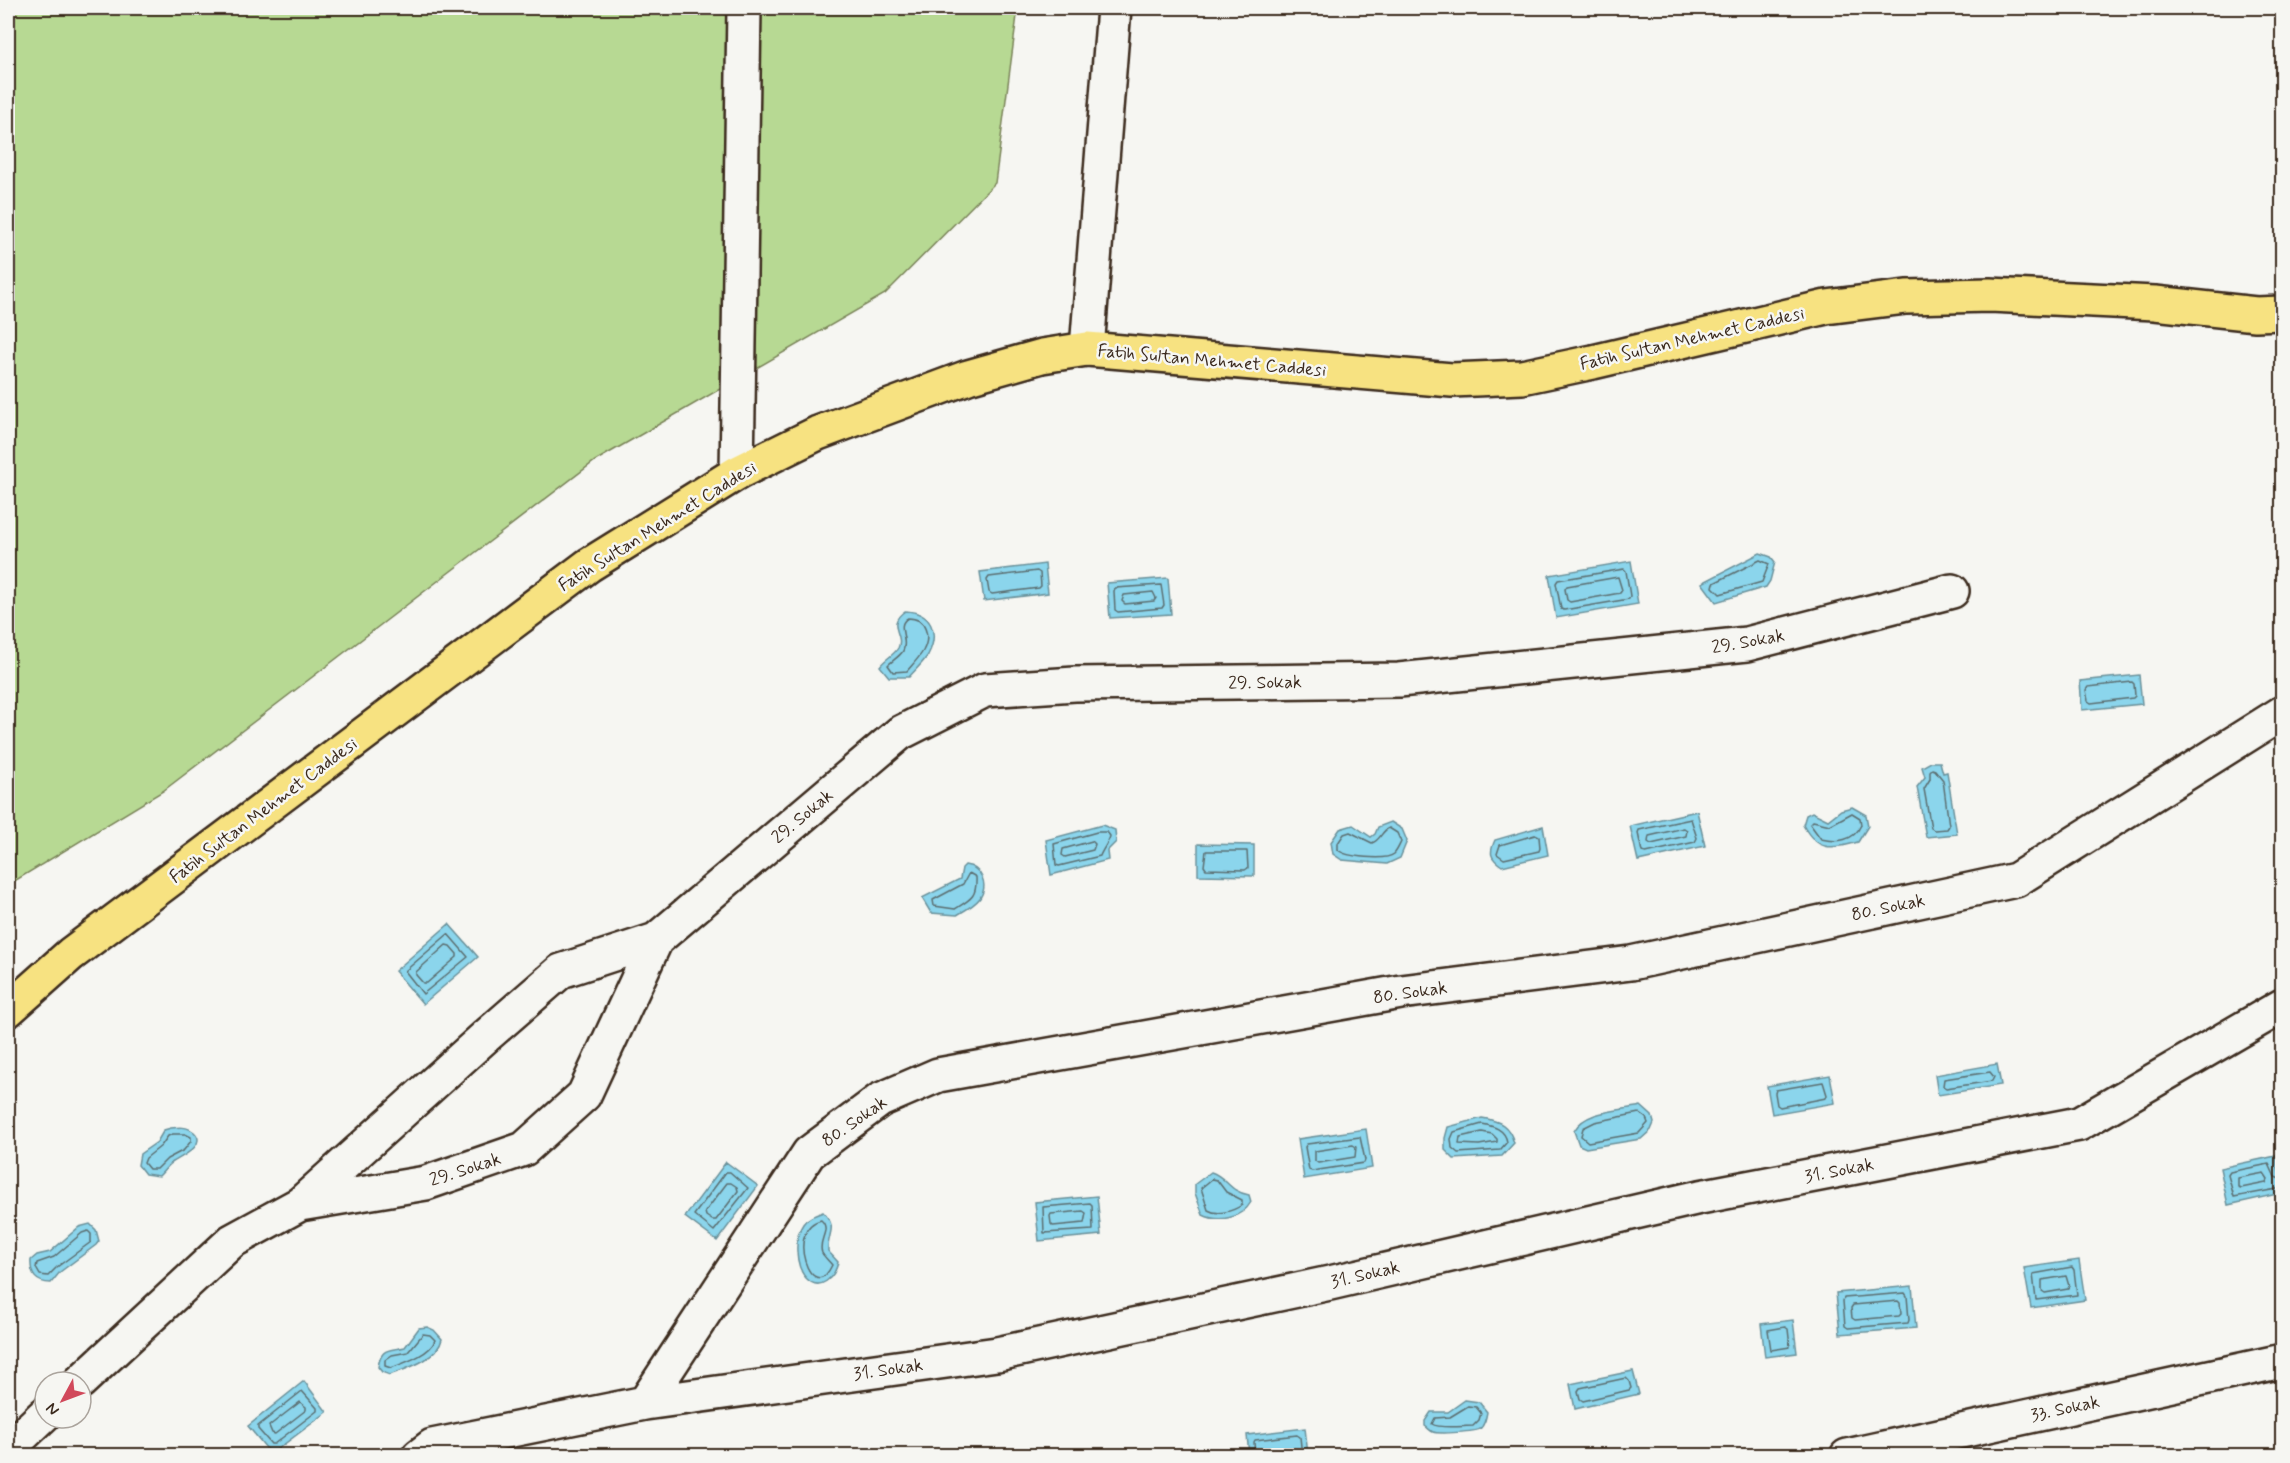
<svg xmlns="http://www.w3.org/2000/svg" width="2290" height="1463" viewBox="0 0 2290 1463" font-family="Mynerve,sans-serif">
	<rect width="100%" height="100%" fill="#f6f6f2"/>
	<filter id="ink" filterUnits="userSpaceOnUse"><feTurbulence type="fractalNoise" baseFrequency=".0167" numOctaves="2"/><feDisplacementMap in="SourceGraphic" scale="12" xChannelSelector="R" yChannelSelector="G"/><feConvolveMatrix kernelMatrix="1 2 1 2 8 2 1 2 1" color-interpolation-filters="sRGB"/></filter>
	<g filter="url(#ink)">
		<path fill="#b7d993" stroke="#798258" stroke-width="1.5" d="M8,8H681L687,13L707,8H1018L995,183L885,294L595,461L163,791L8,885Z"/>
		<path fill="#8bd5ec" stroke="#6b919a" stroke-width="1.5" d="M1760,553L1771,557L1775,562L1770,581L1766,587L1716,602L1702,583Z
			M1631,561L1638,604L1556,618L1549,575Z
			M1045,564L1048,593L984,601L980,572Z
			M1168,578L1171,614L1110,618L1107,583Z
			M905,611C931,612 940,632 928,655C923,663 915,670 909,677H889L880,666C885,659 894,655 898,648C905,634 885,625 905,611Z
			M2139,675L2142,704L2082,710L2080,681Z
			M1931,762H1940L1943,773L1947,772L1957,834L1926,837L1917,787L1925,777L1922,767Z
			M1852,807L1866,815L1868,826L1858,842C1831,850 1817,851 1803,825L1806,815L1812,812L1828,820L1841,810Z
			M1697,811L1705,846L1638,861L1630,826Z
			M1391,822L1402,829L1407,841L1400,858L1387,864L1342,860L1333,854L1331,842L1340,829L1353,825L1371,837L1375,834L1378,827Z
			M1102,825L1115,830L1116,842L1107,851L1108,860L1051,875L1046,840Z
			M1543,826L1548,855L1502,866C1490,858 1489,853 1495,840Z
			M1198,844L1254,845V876L1198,875Z
			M965,865C981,867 989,884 980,898C975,905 964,911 957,915L931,913L922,898L960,879L962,868Z
			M449,924L478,957L423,1004L395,971Z
			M1997,1064L2001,1085L1938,1095L1935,1075Z
			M1830,1075L1835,1103L1772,1114L1767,1086Z
			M1641,1106L1652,1116L1654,1123L1651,1130L1641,1139L1586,1148L1579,1145L1574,1131C1585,1110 1620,1111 1641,1106Z
			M1482,1118C1500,1121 1509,1125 1514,1143L1502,1156L1454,1159L1445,1150V1138L1448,1127Z
			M171,1128C179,1127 187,1126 194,1132C208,1145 181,1157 173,1162C168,1165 164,1171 159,1176L145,1174L138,1165L140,1154L157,1142L164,1130Z
			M1366,1129L1372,1168L1304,1179L1298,1139Z
			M2276,1156L2282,1193L2228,1205L2220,1168Z
			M726,1162L758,1186L717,1241L685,1217Z
			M1211,1172C1227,1177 1229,1192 1249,1195L1251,1202C1242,1218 1219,1223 1203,1215L1195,1193V1184Z
			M1097,1196L1101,1235L1039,1241L1035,1202Z
			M823,1212C839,1229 827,1232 828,1251L838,1262C835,1277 820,1293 806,1278C795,1266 794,1237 803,1224C807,1218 815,1215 823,1212Z
			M90,1224L96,1230L99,1241L96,1245L60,1272L51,1283C36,1283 30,1275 31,1260L37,1255L50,1252L79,1227Z
			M2079,1260L2085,1300L2031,1308L2024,1268Z
			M1912,1286L1916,1328L1840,1334L1836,1293Z
			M1793,1320L1797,1353L1765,1357L1761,1324Z
			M427,1327L434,1330L442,1339C438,1359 408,1368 390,1375L382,1372L378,1367C381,1347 389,1351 405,1347L419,1328Z
			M1633,1371L1639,1394L1575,1409L1570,1384Z
			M304,1381L327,1412L271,1454L248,1426Z
			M1465,1400L1479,1402L1487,1412C1486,1418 1485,1424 1480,1429C1476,1432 1438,1434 1433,1432C1430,1431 1428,1428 1425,1426V1421L1431,1412H1448Z
			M1305,1428L1308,1455H1249L1247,1435Z"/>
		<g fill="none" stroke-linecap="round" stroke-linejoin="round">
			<path stroke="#5b6e70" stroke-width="1.5" d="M1760,560L1769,564L1762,582L1720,594L1713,587L1714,583Z
				M1624,569L1626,571L1630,596L1629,599L1564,610L1561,609L1556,583L1558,580Z
				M1037,571L1040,573L1041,586L1039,588L992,594L989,592L987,580L989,577Z
				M1618,577L1622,590L1620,593L1570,602L1567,600L1565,589L1567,586Z
				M1161,585L1164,605L1162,608L1118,612L1115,610L1114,591L1115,588Z
				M1153,592L1156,598L1154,601L1125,604L1122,601L1124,595Z
				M908,618C926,618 931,636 923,651C919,658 912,665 907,671L893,672L888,665C892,661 900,656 903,651C909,639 895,625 908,618Z
				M2132,682L2134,684L2135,696L2133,698L2091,703L2088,701L2086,690L2088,687Z
				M1932,769L1935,770L1943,780L1949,826L1947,829L1934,830L1931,828L1924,789L1930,779V771Z
				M1852,813L1860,818L1861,825C1854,841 1837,843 1821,839L1810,824L1813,821L1830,825Z
				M1691,819L1697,838L1695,842L1646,853L1642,852L1638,833L1639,830Z
				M1389,828L1397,833L1401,842C1399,846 1397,851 1394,854C1385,861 1346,857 1338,850V843L1344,834L1350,832L1372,843C1381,840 1381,831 1389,828Z
				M1684,828L1687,830L1686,836L1651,844L1648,842L1649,836Z
				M1097,832H1107L1110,836C1110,840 1102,850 1100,856L1059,866L1056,865L1054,844Z
				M1535,835L1539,837L1540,848L1539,851L1504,859L1497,854L1500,845Z
				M1092,841L1095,844L1093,850L1065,857L1062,855L1063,849Z
				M1206,851H1247L1248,868L1245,870L1206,869L1204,866Z
				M969,873L976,877C977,897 971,899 955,909L934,906L933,900L963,884Z
				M448,934L468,957L423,994L405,971Z
				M446,945L450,946L457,954V957L427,983H423L416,975V972Z
				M1990,1072L1994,1077L1992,1081L1946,1088L1943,1086L1944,1079Z
				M1823,1082L1827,1095L1826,1098L1780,1107L1777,1105L1775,1093L1776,1090Z
				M1639,1113L1646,1118L1648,1123L1639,1133L1588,1142L1581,1136L1583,1128L1595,1122Z
				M1482,1124C1493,1126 1505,1129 1507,1142L1500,1150L1458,1153L1452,1148L1451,1139L1454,1132Z
				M1482,1132L1492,1134L1497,1139V1142L1479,1145L1459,1144L1460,1137Z
				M173,1134H185L191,1137V1141L184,1150L167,1159L157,1169H149L144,1163L146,1158L161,1146L168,1136Z
				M1360,1137L1365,1160L1364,1163L1312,1171L1309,1170L1305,1147L1307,1144Z
				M1353,1145L1356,1147L1355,1157L1318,1163L1315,1161V1151Z
				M726,1172H730L748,1188L714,1231L694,1215Z
				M2264,1173L2268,1179L2266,1183L2241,1188L2238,1187V1178Z
				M1212,1179L1217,1180L1226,1192L1242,1200V1205C1233,1211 1218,1216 1208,1210L1201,1188Z
				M2282,1180L2275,1177L2269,1164L2230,1172L2228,1175L2234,1197L2282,1188
				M731,1183L737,1187L738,1191L716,1220H712L706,1216L705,1212L727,1183Z
				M1090,1203L1092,1205L1093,1230L1044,1233L1043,1207Z
				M1083,1211L1086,1213L1084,1223L1053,1226L1051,1224L1050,1216L1051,1214Z
				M821,1220C832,1230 817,1240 822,1253C824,1257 829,1261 832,1265C812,1308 784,1228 821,1220Z
				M88,1231L91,1234V1242L57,1267L48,1276L40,1275L36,1268L37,1263L54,1257L82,1233Z
				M2072,1267L2074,1270L2077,1295L2036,1300L2033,1274Z
				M2066,1276L2069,1286L2068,1289L2045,1293L2042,1291V1280Z
				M1905,1293L1907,1296L1909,1320L1908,1323L1848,1328L1845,1326L1843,1301L1844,1298Z
				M1898,1301L1900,1303L1901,1314L1899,1316L1855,1320L1852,1318L1851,1308L1853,1305Z
				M1785,1327L1788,1329L1790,1347L1771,1350L1768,1330Z
				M423,1334L430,1335L435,1340C431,1354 404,1363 391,1368L385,1366V1360L392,1355L408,1352Z
				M1626,1378L1629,1381L1631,1388L1629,1390L1583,1401L1580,1399L1578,1391L1580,1388Z
				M302,1391L317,1408V1411L274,1444H271L258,1429V1426Z
				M300,1402L306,1407V1410L275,1434L272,1433L269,1426Z
				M1468,1406L1476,1407L1481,1413L1479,1420L1473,1426C1462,1426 1439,1429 1432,1424L1435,1418L1450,1417Z
				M1255,1456L1254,1442L1255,1440L1297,1435L1300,1437L1302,1456"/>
			<g stroke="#3b2a1e" stroke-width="38">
				<path id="minor" d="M1087,349L1114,8
					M737,473L744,8
					M300,1204L426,1183L524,1149L584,1095L656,940
					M80,1382L232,1241L300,1204L485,1037L561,971L656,940L900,733L985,690L1075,684L1399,680L1747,644L1952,591
					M645,1403L809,1153L880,1100L938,1075L1401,992L1631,963L2016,880L2282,713
					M8,1449L45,1414
					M419,1456L432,1446L645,1403L997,1354L1330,1283L1700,1197L2079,1124L2282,1006
					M1847,1456L2282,1361"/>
			</g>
			<g stroke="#3b2a1e" stroke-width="38">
				<path id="major" d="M8,1010L71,954L589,565L737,473L818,433L968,377L1042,356L1087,349L1452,380L1522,377L1593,362L1826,307L1906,297L1990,295L2155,303L2256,314L2282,313"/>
			</g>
			<use href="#minor" stroke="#f6f6f2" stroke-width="33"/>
			<use href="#major" stroke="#f7e281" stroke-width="33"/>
		</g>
	</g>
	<g text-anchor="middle" stroke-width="5" stroke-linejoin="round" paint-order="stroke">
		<g font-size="18" fill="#3b2a1e" stroke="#f6f6f2">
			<text transform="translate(1692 338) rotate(-13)" y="6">Fatih Sultan Mehmet Caddesi</text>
			<text transform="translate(1212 360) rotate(5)" y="6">Fatih Sultan Mehmet Caddesi</text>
			<text transform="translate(657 526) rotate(-32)" y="6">Fatih Sultan Mehmet Caddesi</text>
			<text transform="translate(1748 641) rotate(-10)" y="6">29. Sokak</text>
			<text transform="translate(1265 682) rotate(-1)" y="6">29. Sokak</text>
			<text transform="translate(263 810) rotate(-37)" y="6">Fatih Sultan Mehmet Caddesi</text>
			<text transform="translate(802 816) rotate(-40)" y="6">29. Sokak</text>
			<text transform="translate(1888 907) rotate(-12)" y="6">80. Sokak</text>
			<text transform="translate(1410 992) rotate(-8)" y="6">80. Sokak</text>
			<text transform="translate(854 1121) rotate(-35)" y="6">80. Sokak</text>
			<text transform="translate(465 1169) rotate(-18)" y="6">29. Sokak</text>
			<text transform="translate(1839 1170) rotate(-11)" y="6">31. Sokak</text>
			<text transform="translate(1365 1274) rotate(-13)" y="6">31. Sokak</text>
			<text transform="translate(888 1369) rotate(-8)" y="6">31. Sokak</text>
			<text transform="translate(2065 1408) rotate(-12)" y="6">33. Sokak</text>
		</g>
	</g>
	<rect width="2290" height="1463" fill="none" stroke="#f6f6f2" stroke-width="30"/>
	<rect x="15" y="15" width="2260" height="1433" fill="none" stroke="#3b2a1e" stroke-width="2" filter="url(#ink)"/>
	<g transform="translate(63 1400) rotate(229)"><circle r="28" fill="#f6f6f2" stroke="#aba49d" stroke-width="1.5"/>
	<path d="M0-4.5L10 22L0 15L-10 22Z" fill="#d1495b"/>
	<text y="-9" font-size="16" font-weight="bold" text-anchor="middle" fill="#3b2a1e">N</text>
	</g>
</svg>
